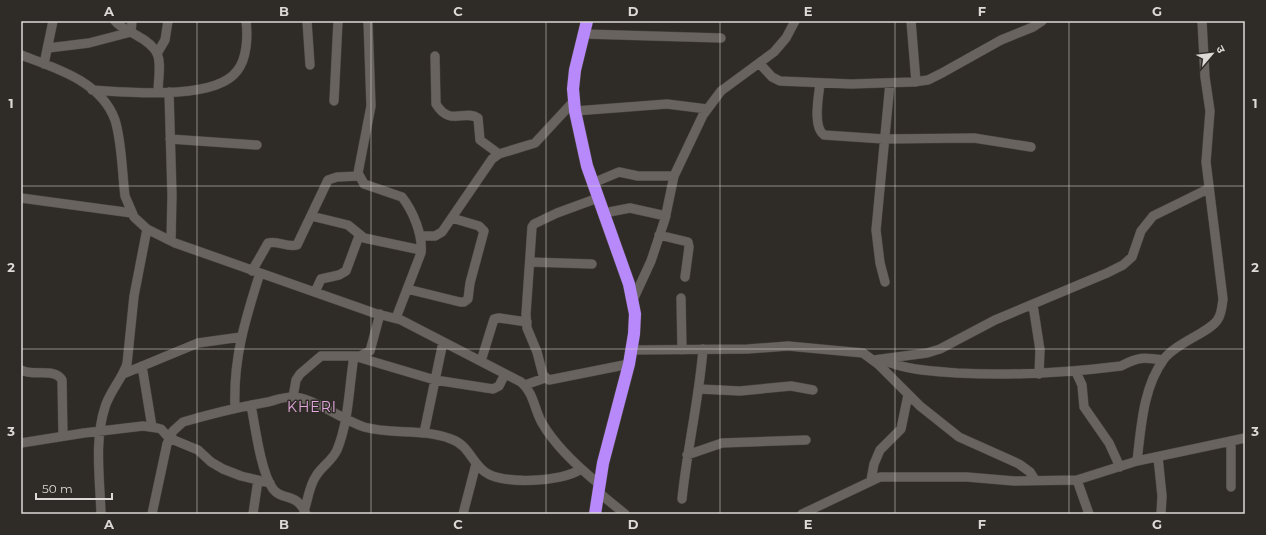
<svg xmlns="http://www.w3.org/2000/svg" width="1266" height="535" viewBox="0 0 1266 535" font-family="Montserrat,'Noto Sans Devanagari',sans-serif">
	<rect width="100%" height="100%" fill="#2f2b26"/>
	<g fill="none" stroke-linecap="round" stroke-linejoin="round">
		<g stroke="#4a4643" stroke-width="10">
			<path id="street" d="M115,21C121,28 129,31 136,35C166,51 159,62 158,92
				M307,21L310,65
				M368,21L371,106L358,173L364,184L402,197C413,211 423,235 421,253L396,318
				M911,21L916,82
				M584,34L721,38
				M48,48L89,43L131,32L132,21
				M158,52L165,40L168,21
				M21,55C55,68 101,81 115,120C122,142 122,173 125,196L134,217L147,229L175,243L374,313L401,320L521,382C534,393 534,409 542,423C556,447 578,467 599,484
				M435,56L436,104C450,127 464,109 478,118L480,140L499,154
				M44,64L53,21
				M760,64L772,77L780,81L851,84L913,82L928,80L942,73L1001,40L1033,27L1042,21
				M820,83C819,95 812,127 824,135L884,139L974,138L1031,147
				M92,90C127,92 215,101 237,71C247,59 248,36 246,21
				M169,92L172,195L171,241
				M334,101L338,21
				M575,111L667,104L707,109
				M170,139L257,145
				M593,183L619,172L638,176H674
				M21,198L132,213
				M598,198L557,213L534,224L532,227L526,314L527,328L537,352L543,375L549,380L629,364
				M604,213L630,208L666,216
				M311,216L348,225L364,238L421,250
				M659,235L688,242L689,247L685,277
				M421,236H435L442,232L492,159L499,154L535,143L573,102
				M530,262L592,264
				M252,271L268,243C278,240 287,248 297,245L328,180L337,177L359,176
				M885,282L880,263L876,230L890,83
				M407,289L460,302H464L468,299L470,283L484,231L479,226L452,218
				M315,292L321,279L339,275L346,271L359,236
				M681,298L682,350
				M633,300L651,261L665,219L674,176L703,115L721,91L774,52L786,38L795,21
				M1033,305L1040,350L1039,374
				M632,350L748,349L788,346L863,353L878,364L920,406L959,437L1019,464L1030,472L1035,480
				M874,360L927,353L940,349L995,320L1107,273L1123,265L1132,257L1141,231L1153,216L1208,189
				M883,360C906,370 931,371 957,373C1013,376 1065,373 1121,366C1138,357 1143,357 1163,360
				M481,361L494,319L499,318L527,322
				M142,366L152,427
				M21,370C33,377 55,367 62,380L63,436
				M1076,372L1082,385L1084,407L1109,443L1120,467
				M123,374L198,343L241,337
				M525,385L545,378
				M699,389L740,391L791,386L813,390
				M293,397L296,380L300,374L321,356H360L370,351L380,314
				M251,405C255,426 261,473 273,489C283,502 296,491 306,514
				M235,408C233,359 245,320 260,273
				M424,433L443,342
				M1231,441V487
				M21,443L84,433L143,426L157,428L161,429L169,438L198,450L211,462L223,469L241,476L270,483
				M687,455L722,443L806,440
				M1158,457L1162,496L1161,514
				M1137,461C1141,428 1143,387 1164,359C1177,342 1211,332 1218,319C1222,313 1222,305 1223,299L1206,162L1210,111L1205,77L1202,21
				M871,480L874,464L880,450L901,429L908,395
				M1077,480L1089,514
				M598,492L625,514
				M682,499C687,449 699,400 703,349
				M304,511C308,500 309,486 316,476C322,466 332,461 337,450C349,421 349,386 354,356L435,380L493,389L499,386L505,374
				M101,514C100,479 94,441 105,407C110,391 122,379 127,364L134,296L147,229
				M152,514L167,444L173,431L183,422C211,414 239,407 268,402C276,400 286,396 295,397C319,401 341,419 364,427C392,435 423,428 451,439C469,445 471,462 485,472C502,485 563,482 581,469
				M253,514L258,480
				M463,514L476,464
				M802,514L880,477H967L1014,481L1077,480L1137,461L1245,438"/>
		</g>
		<g stroke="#4a4643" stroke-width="13">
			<path id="highway" d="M587,21L575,70L573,89L575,111L587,166L629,284L635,314L634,334L629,364L603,463L595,514"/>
		</g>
		<use href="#street" stroke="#68635e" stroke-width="9"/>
		<use href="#highway" stroke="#b889fa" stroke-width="12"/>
	</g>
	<path fill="none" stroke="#dcd9d6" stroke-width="1" stroke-opacity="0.55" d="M197,21V514M371,21V514M546,21V514M720,21V514M895,21V514M1069,21V514M21,186H1245M21,349H1245"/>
	<g text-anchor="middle" stroke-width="3" stroke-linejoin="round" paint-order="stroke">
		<g font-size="14" letter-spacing="1" fill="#e4a8df" stroke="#2f2b26">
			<text x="312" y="412">KHERI</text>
		</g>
	</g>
	<rect width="1266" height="535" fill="none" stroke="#2f2b26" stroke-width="44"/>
	<g transform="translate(1212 54) rotate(62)" stroke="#2f2b26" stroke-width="3" paint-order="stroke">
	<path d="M0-3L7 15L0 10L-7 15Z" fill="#dcd9d6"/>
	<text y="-6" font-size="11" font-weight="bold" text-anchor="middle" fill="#dcd9d6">उ</text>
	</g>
	<path d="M36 493v6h76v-6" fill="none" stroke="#dcd9d6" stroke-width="2"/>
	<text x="42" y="493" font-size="12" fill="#dcd9d6" stroke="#2f2b26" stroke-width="3" paint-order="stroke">50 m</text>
	<rect x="22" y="22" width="1222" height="491" fill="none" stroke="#dcd9d6" stroke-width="1.5"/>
	<g font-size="13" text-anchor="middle" font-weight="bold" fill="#dcd9d6">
		<text x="109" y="16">A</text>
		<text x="284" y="16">B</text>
		<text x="458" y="16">C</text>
		<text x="633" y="16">D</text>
		<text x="808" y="16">E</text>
		<text x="982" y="16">F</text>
		<text x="1157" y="16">G</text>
		<text x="11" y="108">1</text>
		<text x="1255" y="108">1</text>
		<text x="11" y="272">2</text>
		<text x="1255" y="272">2</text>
		<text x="11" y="436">3</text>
		<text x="1255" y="436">3</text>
		<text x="109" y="529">A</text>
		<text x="284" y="529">B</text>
		<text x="458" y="529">C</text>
		<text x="633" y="529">D</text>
		<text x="808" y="529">E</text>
		<text x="982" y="529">F</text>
		<text x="1157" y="529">G</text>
	</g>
</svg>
